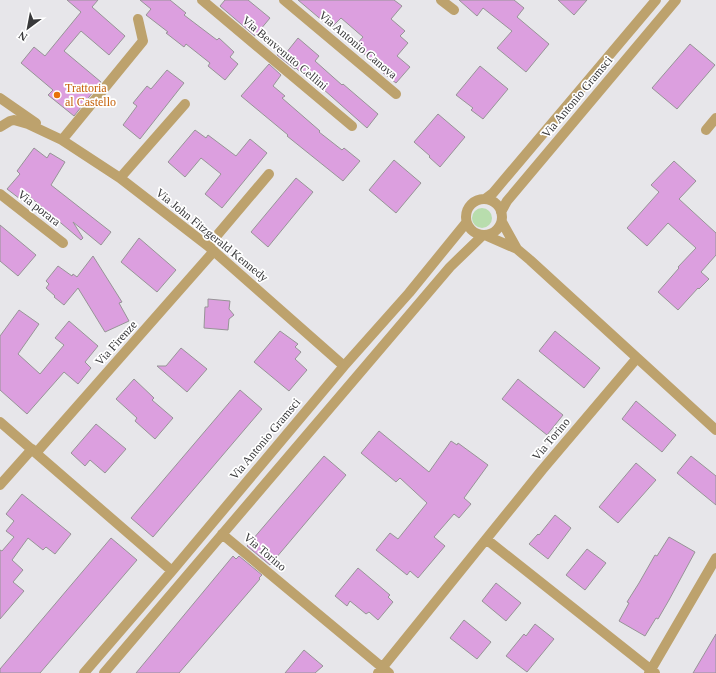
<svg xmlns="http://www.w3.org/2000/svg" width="716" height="673" viewBox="0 0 716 673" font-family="Georgia,serif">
	<rect width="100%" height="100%" fill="#e7e6ea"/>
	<path fill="#b8ddad" d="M472 218a10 10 0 1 1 20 0a10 10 0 1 1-20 0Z"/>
	<path fill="#dc9fdf" stroke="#979497" d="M67,0H98L92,7L125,36L109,55L81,31L64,51L101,82L74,116L48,95L53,90L21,63L34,47L45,56L81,12Z
		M140,0H170L186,13L184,15L217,40L219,38L234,52L230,57L238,64L225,80L208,66L210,63L186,44L184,47L166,33L168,32L146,15L151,9Z
		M225,0H248L270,18L255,36L220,6Z
		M298,0H394L402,6L391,19L405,31L400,36L408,43L397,56L410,67L396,83L383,73L384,71L355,46L363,37L341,18L331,28Z
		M459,0H514L524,8L517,17L549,44L526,72L497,48L512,31L483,8L477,16Z
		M558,0H587L574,15Z
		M298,38L319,56L315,61L342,85L343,84L378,114L367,128L305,73L303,75L296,68L295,69L277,55L282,49L286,53Z
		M690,44L715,65L677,109L652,88Z
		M269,64L281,75L273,86L285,96L282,98L320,131L319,132L342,150L344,148L360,161L343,181L287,136L288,135L241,96Z
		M480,66L508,89L483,119L471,110L473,108L456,95Z
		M167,70L184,83L140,139L123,125L137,106L133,103L147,86L151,89Z
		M438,114L465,137L440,167L429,157L430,156L414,142Z
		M195,130L206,138L208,135L236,156L250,139L267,153L222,208L205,194L221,174L201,158L185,177L168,162Z
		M34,148L47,158L50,153L65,162L51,185L111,232L101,245L73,222L83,238L81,240L29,196L24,202L7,189L20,174L17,171Z
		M394,160L421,183L396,213L369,190Z
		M674,161L696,181L679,199L716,233V255L701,272L709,279L699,289L698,288L678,310L658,292L679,268L678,267L696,248L668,223L647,246L627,228L659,192L651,185Z
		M296,178L313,192L268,247L251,232Z
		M0,225L36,255L18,276L0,261Z
		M139,238L176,270L157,292L121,262Z
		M93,256L122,302L119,303L129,321L105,332L78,288L64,305L54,297L55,296L46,288L49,284L46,281L58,266L72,276L73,274L77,277Z
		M208,299L230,301L229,309L234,315L229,319L228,330L204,328L205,307H208Z
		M19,310L39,324L18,354L40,374L64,345L55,338L69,321L98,346L85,362L91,368L78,384L64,372L27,414L0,390V336Z
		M280,331L298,344L295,347L301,352L295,359L307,370L289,391L254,362Z
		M555,331L600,368L584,388L539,351Z
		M181,348L207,369L187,392L157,366H166Z
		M134,379L154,398L152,400L173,418L155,439L135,421L137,418L116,399Z
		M518,379L563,415L547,435L502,399Z
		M240,390L262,409L153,537L131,518Z
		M636,401L676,435L662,452L622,419Z
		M96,424L126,449L105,473L90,460L85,466L71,453Z
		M379,431L429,472L451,441L457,445L458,443L488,465L464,498L471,504L459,518L454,514L434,537L445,546L418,578L410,571L407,575L376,550L390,533L398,539L427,503L400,478L396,482L361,453Z
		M324,456L346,475L270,565L247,546Z
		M691,456L716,476V505L677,473Z
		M636,463L656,480L618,523L599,507Z
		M22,494L71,534L55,554L46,547L43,550L28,538L12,560L23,570L13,582L24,591L0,619V550L2,551L14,537L6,531L14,521L6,514Z
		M555,515L571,528L548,559L529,544L538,534L539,535Z
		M669,537L695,552L669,600L658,619L656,618L645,636L619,621L629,603L627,602L639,583L655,555L657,556Z
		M111,538L137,560L40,673H0V669Z
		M587,549L606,563L585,590L566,575Z
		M233,556L236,559L239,556L262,575L259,578L260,579L179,673H136Z
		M358,568L390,595L388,597L393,602L378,620L369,612L366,614L350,601L347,606L335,596Z
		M496,583L521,603L506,621L482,601Z
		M464,620L491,642L477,659L450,638Z
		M535,624L554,639L527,672L506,656L524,634L526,636Z
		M716,634V673H693Z
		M304,650L323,666L315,673H285Z"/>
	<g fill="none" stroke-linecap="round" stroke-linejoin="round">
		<path stroke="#bda26d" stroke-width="10" d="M202,0L352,126
			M284,0L396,94
			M441,0L454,10
			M0,98L36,123
			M0,127L10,121L14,120L28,124L62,140L120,178L208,246L344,366
			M706,130L716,118
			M62,140L143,41L138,19
			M120,178L185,104
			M0,194L63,243
			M466 217a18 18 0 1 1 36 0a18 18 0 1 1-36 0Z
			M485,199L493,193L656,0
			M501,212L507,201L676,0
			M502,222L517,249
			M487,236L517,249L530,260L716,430
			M208,246L269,174
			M0,422L172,571
			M36,453L214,251
			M0,485L32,449
			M222,534L389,673
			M486,539L655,673
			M84,673L172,571L344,366L409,293L466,223
			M104,673L364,368L450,267L482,236
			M378,673L542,470L637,358
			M649,673L716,558"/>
	</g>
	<circle fill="#e8710a" stroke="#fff" stroke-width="1.5" cx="57" cy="95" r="4"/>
	<g text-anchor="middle" stroke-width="3.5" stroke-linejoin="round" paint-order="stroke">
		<g font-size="12" fill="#38383a" stroke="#fff">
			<text transform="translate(358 45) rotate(40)" y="4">Via Antonio Canova</text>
			<text transform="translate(285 53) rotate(40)" y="4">Via Benvenuto Cellini</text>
			<text transform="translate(577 97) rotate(-50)" y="4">Via Antonio Gramsci</text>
			<text transform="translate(39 208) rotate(38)" y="4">Via porara</text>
			<text transform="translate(212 235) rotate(39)" y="4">Via John Fitzgerald Kennedy</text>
			<text transform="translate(116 343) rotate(-48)" y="4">Via Firenze</text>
			<text transform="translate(265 439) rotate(-50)" y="4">Via Antonio Gramsci</text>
			<text transform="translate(551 439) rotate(-50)" y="4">Via Torino</text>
			<text transform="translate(265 552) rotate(40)" y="4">Via Torino</text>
		</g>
		<g font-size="12" fill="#c56008" stroke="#fff" text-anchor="start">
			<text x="65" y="92">Trattoria<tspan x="65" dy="14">al Castello</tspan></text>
		</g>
	</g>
	<g transform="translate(28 28) rotate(212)" stroke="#ffffff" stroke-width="3" paint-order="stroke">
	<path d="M0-3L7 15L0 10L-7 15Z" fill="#38383a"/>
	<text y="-6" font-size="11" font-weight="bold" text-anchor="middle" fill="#38383a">N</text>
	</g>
</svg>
